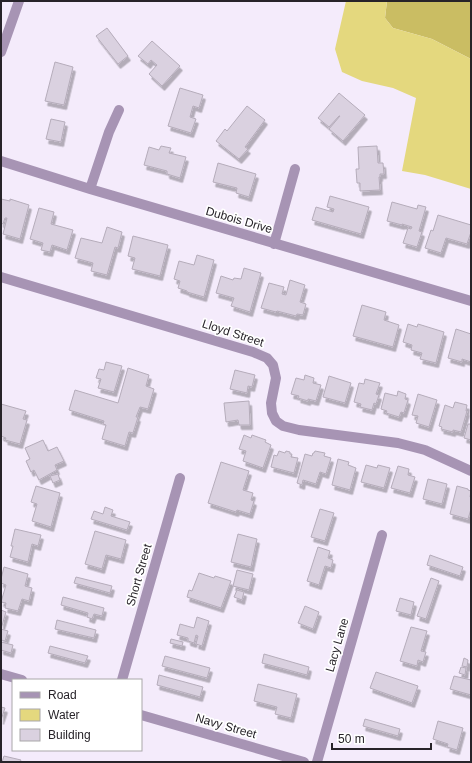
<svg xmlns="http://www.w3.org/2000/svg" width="472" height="763" viewBox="0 0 472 763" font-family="Helvetica,sans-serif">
	<defs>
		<filter id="shadow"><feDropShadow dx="2.5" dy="4.5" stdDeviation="0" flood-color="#0004"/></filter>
	</defs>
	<rect width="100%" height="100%" fill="#f4ebfb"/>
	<path fill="#cabd63" d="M387,1H471V59L432,39L393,28L385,18Z"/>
	<path fill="#e4d87e" d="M346,1H387L385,18L393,28L432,39L471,59V189L425,175L402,171L416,98L393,88L362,81L342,72L335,49Z"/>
	<path fill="#dad1e0" stroke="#b5acba" filter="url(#shadow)" d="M107,28L128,56L118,64L96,36Z
		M152,41L180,66L162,86L149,74L157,65L151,60L148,64L138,56Z
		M55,62L73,67L64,105L45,101Z
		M180,88L203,95L199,108L193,106L190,117L196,119L191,133L168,126Z
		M339,93L365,115L343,141L329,129L340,116H339L329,127L318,118Z
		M247,106L265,120L245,147L248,149L239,159L216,141L225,129L227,131Z
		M51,119L65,122L61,142L46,139Z
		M161,146L171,148L169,153L186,157L180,178L167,174V171L144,165L149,147L159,150Z
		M377,146L378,163H383L384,174H380V177H379L380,190L360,191V183H357L356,169H359L358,147Z
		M218,163L256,174L249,197L236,193L237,188L213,182Z
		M330,196L369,207L361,234L312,220L316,207L333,212L334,209L327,207Z
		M1,199L10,201V199L29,205L20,239L3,234L7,218H5L3,224L1,223Z
		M392,202L417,209L418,205L426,207L419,231L422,232L417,247L403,243L408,228L411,229L412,227L402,224V225L387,221Z
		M39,208L54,212L51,224L73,230L67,250L52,245L50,252L41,250L43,243L30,239Z
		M438,215L471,225V232L467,244L446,238L441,253L425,248L431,230L433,231Z
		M107,227L122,232L118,248L115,247L107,275L91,271L93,263L75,258L81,238L102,243Z
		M133,236L168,245L160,276L132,269L135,258L128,256Z
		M197,255L214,260L204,297L187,292V291L178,288L180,281L174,279L179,261L194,265Z
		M244,268L261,273L250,312L231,306L234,298L216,293L221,276L233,280L234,278L241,279Z
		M290,280L305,285L300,302L306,304L303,315L297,314L296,316L277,311L276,312L261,308L269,283L284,287L282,294L286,295Z
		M362,305L386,312L384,320L399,325L393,347L353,336Z
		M408,324L417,327L418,324L444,332L436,363L420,359L422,353L411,350L412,345L403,342Z
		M456,329L471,334V362L462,359V362L448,358Z
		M106,362L122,366L114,392L98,388L101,379L96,378L99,369L104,370Z
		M128,368L149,375L146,386L154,389L148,409L140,407L136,417H138L133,433L129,432L125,446L102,439L106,425L103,424L104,421L69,410L75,390L118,403Z
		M235,370L255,375L252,387L248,386L247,393L230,389Z
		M305,375L314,378L313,383L321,385L316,401L308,399V401L298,398L299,396L291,394L296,378L304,380Z
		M329,376L351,383L345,403L323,397Z
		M365,379L380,383L376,394L379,395L376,404L374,403L372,410L360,407L361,404L354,402L359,383L364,384Z
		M398,391L406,394L405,399L408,400L404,413L401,412L399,417L386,413L387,411L381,409L385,393L397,396Z
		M418,394L437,400L429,427L416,423L418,416L412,415Z
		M249,401L250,425H239L238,420L226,422L224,403Z
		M455,402L467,405L466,411H467L461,432L453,430V432L441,429L442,427L439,426L445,405L453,408Z
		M1,404L26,411L23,419L27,420L20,444L5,440L6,438L1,436Z
		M468,424H471V440L464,438Z
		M244,435L251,438L252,435L266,440L265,442L271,445L263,468L243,461L246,451L239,449Z
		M43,440L48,451L57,447L64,461L55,465L57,470L39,480L34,470L31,472L26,461L30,459L25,448Z
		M279,451L285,453L286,451L290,452V454H292L291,457L298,458L294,473L271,467L274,455L277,456Z
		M315,451L325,453L324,456L331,458L326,474L320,472L316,484L303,480L302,485L297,483L305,454L312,456L313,453H314Z
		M338,459L349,462L348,465L356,468L350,490L332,485Z
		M221,462L249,471L243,490L253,493L251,500L254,501L250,514L237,510L236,512L208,503Z
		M366,465L377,468L378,465L390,468L384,488L361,482Z
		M398,466L409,469L408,475L415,477L410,493L391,488Z
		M58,474L60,480L53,483L50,476Z
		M428,479L447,484L442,504L423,499Z
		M36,486L60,493L51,527L32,521L37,504L31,502Z
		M457,486L468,489V490L471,491L470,497H471V509L468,519L450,514Z
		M105,507L113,510L111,516L130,522L127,530L91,519L94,511L103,514Z
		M320,509L334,513L325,541L311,537Z
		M15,529L41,535L38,546L32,544L28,562L10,557L13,546H11Z
		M95,531L126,540L121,559L106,555L102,569L85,564Z
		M238,534L257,539L251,567L231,562Z
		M318,547L330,551L328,558L333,560L331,568L325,566L319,585L307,581Z
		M430,555L463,567L460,576L427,565Z
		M4,567L28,574L25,586L32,588L29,601L22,599L18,611L5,608L6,603L1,602L6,585L1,583V579Z
		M237,570L253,574L249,590L233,586Z
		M199,573L214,578L215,576L231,581L221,608L187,597L189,590L192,591Z
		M76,577L112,586L110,593L74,583Z
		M431,578L439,581L426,619L417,616Z
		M237,590L244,592L242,600L234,597Z
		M63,597L104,608L102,616L94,614L92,619L87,617L88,613L61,605Z
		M400,598L414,602L411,615L396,611Z
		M305,606L319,612L313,629L298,623Z
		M1,610L6,612L1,629L8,631L5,641L1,640Z
		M197,617L209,621L202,646L196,644L198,636L196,635L194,643L188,641V638L177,635L180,624L194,628Z
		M57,620L96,630L94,638L55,629Z
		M411,627L427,631L421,651L426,652L423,662L418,660L417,666L400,661Z
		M171,639L183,642L182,646L170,643Z
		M1,642L13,645L11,653L1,650Z
		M50,646L88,656L85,663L48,653Z
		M264,654L309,667L307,675L262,663Z
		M165,656L210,668L207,678L162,666Z
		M464,658L468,660L467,667L462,666Z
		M461,667L466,668L465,675L459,673Z
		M376,672L418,686L412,703L370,688Z
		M159,675L203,687L200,697L157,685Z
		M454,676L471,680V695L450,689Z
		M258,684L297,694L291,718L275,714L277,707L254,701Z
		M1,707L5,708L1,720Z
		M365,719L400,729L398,736L363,726Z
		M438,721L463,728L457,750L447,747L448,744L433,739Z
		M4,756L21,760L20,762H2Z"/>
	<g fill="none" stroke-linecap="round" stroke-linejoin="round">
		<path stroke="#a794b4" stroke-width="10" d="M1,52L19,1
			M1,161L90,189L471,301
			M90,189L109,132L119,110
			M274,244L295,169
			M1,277L253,352L267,358L273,365L276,378L271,403L272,413L276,421L283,426L299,430L398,443L425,450L471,471
			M1,674L22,680
			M122,680L180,478
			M141,715L304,762
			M317,762L382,535"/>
	</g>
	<g text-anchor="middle" stroke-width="3.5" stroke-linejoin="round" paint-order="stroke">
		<g font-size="12" fill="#272329" stroke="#fff">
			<text transform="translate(239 220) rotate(16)" y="4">Dubois Drive</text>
			<text transform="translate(233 333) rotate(18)" y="4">Lloyd Street</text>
			<text transform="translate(139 575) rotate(-74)" y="4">Short Street</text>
			<text transform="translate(337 645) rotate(-74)" y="4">Lacy Lane</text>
			<text transform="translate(226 726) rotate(16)" y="4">Navy Street</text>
		</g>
	</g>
	<rect width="472" height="763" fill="none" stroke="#272329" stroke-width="4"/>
	<rect x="12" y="679" width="130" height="72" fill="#ffffff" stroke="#a9a7a9"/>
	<rect x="20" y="692" width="20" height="6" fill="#a794b4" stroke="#a9a7a9"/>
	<text x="48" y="699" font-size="12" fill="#272329">Road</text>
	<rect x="20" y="709" width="20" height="12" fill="#e4d87e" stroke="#a9a7a9"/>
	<text x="48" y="719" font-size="12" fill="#272329">Water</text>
	<rect x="20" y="729" width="20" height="12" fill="#dad1e0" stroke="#a9a7a9"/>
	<text x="48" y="739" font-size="12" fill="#272329">Building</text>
	<path d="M332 743v6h99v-6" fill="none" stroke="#272329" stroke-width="2"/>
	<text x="338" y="743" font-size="12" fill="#272329" stroke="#ffffff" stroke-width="3" paint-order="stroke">50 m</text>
</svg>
